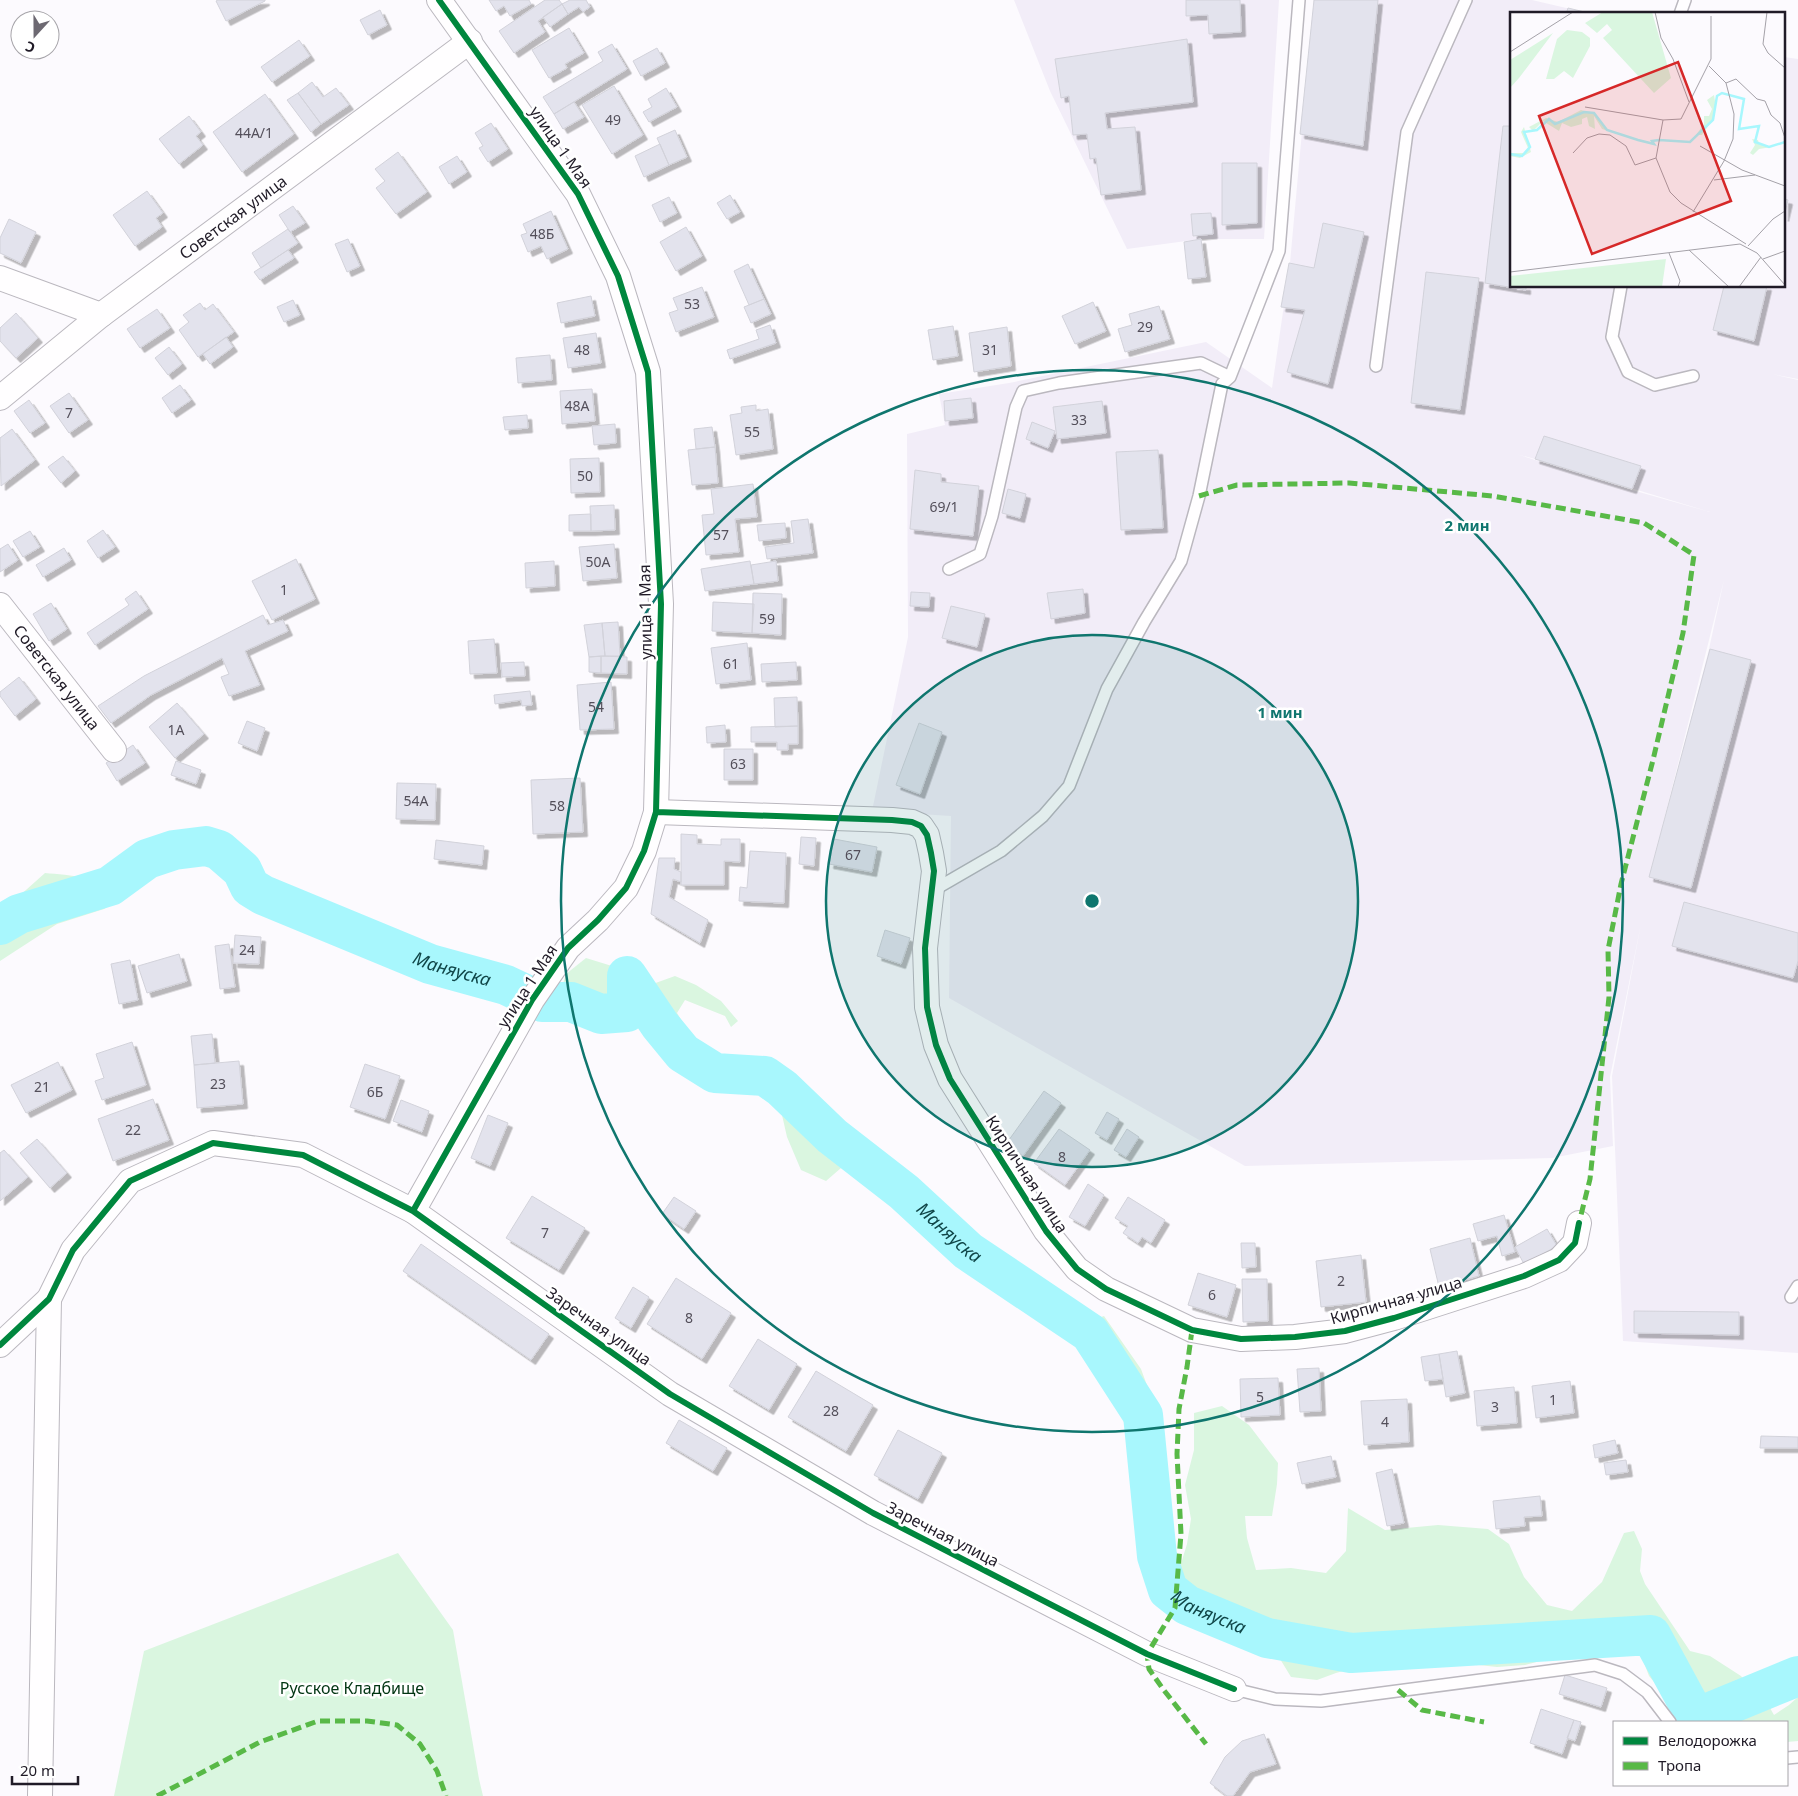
<svg xmlns="http://www.w3.org/2000/svg" width="1798" height="1796" viewBox="0 0 1798 1796" font-family="'Noto Sans',sans-serif">
	<defs>
		<filter id="shadow"><feDropShadow dx="4.5" dy="4.5" stdDeviation="0" flood-color="#0004"/></filter>
	</defs>
	<rect width="100%" height="100%" fill="#fcfafe"/>
	<path fill="#f2edf8" fill-rule="evenodd" d="M1014,0H1279L1264,239H1201L1127,249L1050,91Z
		M1314,0H1532L1592,14H1512V286H1784V57L1798,59V379L1772,374L1798,380V1353L1623,1341L1612,1076L1641,924L1610,1077L1613,1146L1552,1158L1245,1166L949,998L951,816L872,811L908,637L907,434L945,425L939,394L1009,383L1206,342L1272,388L1290,263ZM1516,454L1535,459L1710,512L1632,490ZM1724,580L1709,649L1665,820H1664Z"/>
	<path fill="#daf6e0" d="M45,873C69,875 105,877 119,900L104,909L57,924L0,961V908L17,898Z
		M586,958L625,970L650,985L675,976L696,985L721,1001L738,1021L731,1027L725,1016L685,1000L677,1013L685,1026L688,1037L659,1014L641,992L624,990L631,1006L611,1009L593,1004L561,990L566,974Z
		M803,1098L832,1112L850,1132L859,1147L841,1168L826,1181L801,1170L787,1137L782,1115Z
		M1104,1316L1141,1369L1159,1418L1170,1518L1179,1570L1187,1544L1191,1519L1185,1485L1194,1450V1413L1222,1406L1249,1425L1278,1463L1277,1484L1272,1516H1245L1247,1538L1256,1570L1291,1568L1326,1573L1346,1551L1348,1508L1385,1530L1438,1525L1488,1529L1509,1544L1524,1577L1547,1605L1572,1611L1602,1582L1624,1533L1634,1531L1642,1549L1640,1571L1645,1584L1690,1651L1710,1656L1741,1676L1762,1703L1770,1708L1774,1715L1789,1705L1798,1697V1741L1787,1742V1722H1697L1682,1715L1649,1676L1640,1652L1610,1643L1525,1665L1497,1667L1396,1656L1336,1673L1317,1680L1291,1677L1277,1654L1267,1643L1208,1620L1157,1573L1141,1528L1144,1480L1104,1365L1084,1323Z
		M398,1553L453,1630L479,1779L483,1796H114L144,1651Z"/>
	<g fill="none" stroke-linecap="round" stroke-linejoin="round">
		<path stroke="#a8f7fd" stroke-width="40" id="s1" d="M0,925L19,914L110,886L147,859L174,850L206,846L219,850L242,870L250,887L263,895L430,964L506,985L542,1002H571L601,1014L627,1012V976L660,1025L683,1053L715,1073L765,1076L782,1088L832,1136L904,1192L968,1251L1090,1333L1143,1415L1157,1556L1168,1590L1187,1605L1267,1638L1351,1653L1651,1635L1696,1718L1798,1676"/>
	</g>
	<path fill="#e3e3ed" stroke="#d2d2da" filter="url(#shadow)" d="M218,0H265V1L226,21L216,1Z
		M489,0H529L531,4L510,16L504,6L496,11Z
		M545,0H559L562,4L538,21L545,32L514,53L499,31Z
		M570,0H586L590,7L583,12L579,7L568,14L562,4Z
		M1186,0H1240L1241,32L1209,34L1208,15L1186,16Z
		M1314,0H1378L1363,146L1300,134Z
		M562,4L568,14L550,27L543,17Z
		M1568,8L1593,14H1566Z
		M380,10L387,25L368,35L360,20Z
		M569,28L584,53L565,64L567,68L549,78L532,50Z
		M1187,39L1193,102L1105,113L1107,129L1135,127L1141,190L1101,195L1096,158L1090,159L1087,134L1073,135L1069,96L1061,98L1055,59Z
		M299,40L310,56L272,82L261,67Z
		M612,44L627,69L554,114L543,97L603,61L598,52Z
		M657,48L665,63L641,76L633,61Z
		M312,82L323,97L336,88L349,105L321,124L298,93Z
		M614,86L643,135L612,154L582,105Z
		M666,88L677,107L649,122L643,112L652,107L648,99Z
		M298,93L321,124L311,132L287,100Z
		M265,94L294,134L242,172L213,132Z
		M574,102L584,117L563,129L554,114Z
		M189,116L201,132L196,136L203,145L179,164L159,139Z
		M491,123L508,149L488,162L479,148L483,146L475,133Z
		M1503,126H1512V286H1526V290L1485,283Z
		M675,130L687,157L669,165L657,138Z
		M660,144L669,165L644,177L635,156Z
		M398,152L427,192L396,214L376,188L385,181L375,169Z
		M457,156L467,172L449,184L439,167Z
		M1222,163H1257V223L1222,225Z
		M147,191L163,213L156,218L162,227L135,246L113,215Z
		M730,195L740,212L727,219L717,203Z
		M669,197L677,213L660,222L652,205Z
		M1784,199L1788,200L1784,217Z
		M293,206L305,223L290,232L279,215Z
		M551,211L568,249L547,259L541,246L528,252L521,235L527,233L523,224Z
		M1211,213L1213,234L1193,236L1191,214Z
		M9,219L36,232L21,263L0,253V238Z
		M1323,223L1364,232L1328,384L1287,372L1305,310L1281,307L1289,263L1314,268Z
		M686,227L702,256L676,271L660,242Z
		M288,229L298,243L261,268L252,253Z
		M348,239L360,266L347,272L335,244Z
		M1201,239L1206,277L1188,279L1184,242Z
		M288,250L294,258L260,280L254,272Z
		M748,264L764,299L749,305L734,271Z
		M1426,272L1479,278L1460,410L1411,403Z
		M1724,286H1767L1754,341L1713,330Z
		M702,287L714,317L676,332L669,313L678,310L673,298Z
		M591,296L595,316L561,323L557,303Z
		M764,299L771,314L751,323L744,307Z
		M293,300L300,315L284,322L277,307Z
		M1093,302L1106,331L1075,344L1062,316Z
		M200,303L205,310L213,304L234,332L198,357L179,330L189,322L183,315Z
		M1159,306L1170,339L1125,352L1118,329L1132,325L1129,314Z
		M157,309L170,328L140,348L127,329Z
		M16,313L38,338L16,358L0,341V328Z
		M770,325L776,343L730,359L727,350L759,339L756,330Z
		M953,326L958,356L933,360L928,330Z
		M1007,327L1011,366L974,372L969,333Z
		M596,333L601,363L568,368L563,338Z
		M226,337L233,347L210,364L203,354Z
		M169,347L182,364L168,375L155,358Z
		M550,355L552,380L518,383L516,358Z
		M180,385L191,400L172,413L162,398Z
		M592,389L595,421L562,424L560,391Z
		M69,393L88,420L69,433L50,406Z
		M971,398L973,418L945,421L944,401Z
		M29,400L45,423L30,433L14,411Z
		M1102,401L1106,433L1057,439L1053,407Z
		M756,405V411L768,409L773,449L736,455L730,415L742,413L741,407Z
		M527,415L528,428L505,430L503,417Z
		M1032,422L1055,431L1048,448L1026,439Z
		M615,424L616,443L594,445L592,426Z
		M712,427L715,447L696,449L694,429Z
		M12,429L35,460L1,486L0,438Z
		M1544,436L1641,466L1632,489L1535,459Z
		M715,447L718,483L692,485L688,450Z
		M1158,450L1163,528L1121,530L1116,452Z
		M63,456L75,471L61,483L48,467Z
		M599,458L600,492L571,493L570,459Z
		M915,470L941,474V482L979,486L973,536L910,529Z
		M753,484L757,517L735,519L739,552L706,555L702,515L714,514L711,489Z
		M1008,489L1026,494L1020,518L1002,513Z
		M614,505L615,530L591,531L590,506Z
		M591,514V531H569V515Z
		M808,519L813,553L767,559L765,547L794,543L791,521Z
		M785,523L786,538L759,541L757,525Z
		M103,530L115,547L98,558L87,541Z
		M30,531L40,547L23,557L13,541Z
		M8,544L18,560L0,572V549Z
		M614,544L617,578L583,581L579,547Z
		M64,548L71,560L43,577L36,565Z
		M296,559L315,599L272,620L252,581Z
		M554,561L555,586L526,588L525,563Z
		M750,561L754,584L705,591L701,569Z
		M776,561L778,581L754,584L751,565Z
		M1083,589L1085,613L1051,619L1047,593Z
		M136,591L148,609L95,645L87,633L129,605L125,599Z
		M911,592L930,593L929,607L910,606Z
		M753,593L782,594L781,635L752,633Z
		M713,602L754,604L752,633L712,631Z
		M51,603L67,629L49,641L33,614Z
		M951,606L985,614L977,647L942,638Z
		M263,615L268,625L283,620L288,631L245,651L260,685L229,696L221,677L229,674L222,658L151,695L111,723L98,706L144,676Z
		M618,622L620,656H605L602,623Z
		M602,623L605,656L589,657L584,625Z
		M494,639L497,673L470,674L468,641Z
		M747,643L751,680L716,684L711,648Z
		M1710,649L1751,660L1691,888L1649,877Z
		M601,656V673L589,672V657Z
		M601,656L627,657V674L601,673Z
		M524,662L525,676L502,677L501,663Z
		M796,662L797,680L762,682L761,664Z
		M19,677L36,699L15,716L0,696V692Z
		M611,682L614,729L580,730L577,685Z
		M530,691L532,705L522,706L521,700L495,704L494,695Z
		M797,697L798,726L775,727L774,698Z
		M177,703L204,734L175,758L149,727Z
		M247,721L265,728L257,751L238,743Z
		M919,723L942,732L920,794L896,785Z
		M725,725L726,742L707,743L706,727Z
		M798,726V744H788V750H777V742H751V727Z
		M133,745L145,763L117,781L106,763Z
		M724,749H753V780H724Z
		M176,761L201,770L196,784L171,775Z
		M580,778L583,832L533,834L531,780Z
		M397,783L436,784L435,820L396,819Z
		M681,834L697,835V844L721,845V839H740V862L724,861V885H681Z
		M801,837L816,838L814,866L799,864Z
		M834,839L877,847L872,872L829,864Z
		M436,840L484,846L482,865L434,859Z
		M750,851L786,853L784,903L739,901L740,887L747,888Z
		M659,858H675L674,869L681,872V882L673,879L669,897L708,920L700,943L651,914Z
		M1684,902L1798,933V961L1793,978L1672,946Z
		M885,930L910,938L901,964L877,956Z
		M235,935L261,937L259,964L233,963Z
		M229,944L235,987L220,989L215,946Z
		M179,954L187,981L147,993L138,966Z
		M130,960L138,1000L119,1004L111,964Z
		M212,1034L215,1063L194,1065L191,1036Z
		M132,1042L146,1085L102,1100L95,1081L104,1078L96,1054Z
		M239,1061L243,1104L197,1108L194,1065Z
		M58,1062L72,1090L26,1113L11,1085Z
		M365,1064L400,1076L385,1119L350,1107Z
		M1044,1091L1061,1103L1023,1156L1006,1144Z
		M153,1099L169,1140L113,1161L98,1119Z
		M401,1100L429,1111L422,1132L393,1121Z
		M1107,1112L1119,1119L1107,1140L1095,1133Z
		M488,1115L508,1123L490,1166L471,1158Z
		M1059,1129L1090,1150L1065,1185L1034,1163Z
		M1127,1129L1139,1137L1126,1157L1114,1150Z
		M37,1139L67,1173L50,1188L20,1153Z
		M4,1150L28,1177L0,1201V1153Z
		M1088,1184L1104,1195L1085,1226L1069,1217Z
		M532,1196L585,1228L559,1270L506,1238Z
		M674,1197L696,1211L684,1229L662,1214Z
		M1128,1197L1165,1220L1151,1243L1142,1237L1138,1243L1123,1233L1128,1226L1115,1218Z
		M1504,1215L1515,1252L1502,1256L1497,1236L1478,1241L1473,1224Z
		M1547,1229L1557,1246L1524,1264L1515,1247Z
		M1470,1238L1479,1276L1439,1287L1430,1249Z
		M1241,1243H1255L1256,1267L1242,1268Z
		M421,1244L549,1334L531,1360L403,1271Z
		M1361,1255L1366,1302L1321,1307L1316,1261Z
		M1198,1273L1236,1285L1227,1317L1188,1305Z
		M676,1278L731,1313L702,1359L647,1324Z
		M1242,1279H1267L1268,1321L1243,1322Z
		M633,1287L649,1297L631,1328L615,1318Z
		M1634,1311L1739,1312V1335L1634,1333Z
		M758,1339L797,1364L769,1410L729,1386Z
		M1457,1351L1465,1393L1446,1397L1439,1354Z
		M1439,1354L1443,1379L1425,1381L1421,1357Z
		M1319,1368L1321,1411L1300,1412L1297,1369Z
		M816,1371L873,1405L846,1451L788,1417Z
		M1278,1378L1280,1415L1241,1417L1240,1379Z
		M1570,1381L1574,1413L1536,1418L1532,1386Z
		M1514,1387L1517,1423L1477,1426L1474,1391Z
		M1407,1399L1409,1442L1364,1445L1361,1401Z
		M679,1420L727,1448L713,1471L666,1443Z
		M898,1430L942,1453L918,1499L874,1475Z
		M1761,1436L1798,1437V1448H1760Z
		M1615,1440L1618,1453L1595,1458L1593,1445Z
		M1331,1456L1336,1477L1302,1484L1297,1463Z
		M1626,1460L1628,1472L1606,1475L1604,1463Z
		M1392,1469L1404,1523L1387,1526L1376,1473Z
		M1540,1496L1542,1516L1524,1517L1525,1526L1496,1529L1493,1501Z
		M1565,1675L1607,1688L1601,1707L1559,1694Z
		M1541,1709L1574,1720L1562,1754L1530,1743Z
		M1574,1720L1581,1722L1575,1741L1567,1738Z
		M1264,1734L1276,1764L1250,1772L1233,1796H1227L1210,1783L1225,1757L1242,1741Z"/>
	<g fill="none" stroke-linecap="round" stroke-linejoin="round">
		<g stroke="#bbb8bf" stroke-width="14">
			<path id="service" d="M1680,14L1685,0
				M1621,286L1612,337L1628,372L1655,385L1693,376
				M1376,366L1407,132L1466,0
				M949,569L980,554L992,516L1016,407L1023,391L1059,383L1201,363L1230,377
				M932,891L1001,851L1043,816L1069,786L1107,689L1144,622L1181,561L1199,496L1222,384L1230,377L1279,251L1299,0
				M1791,1297L1798,1286
				M1234,1689L1275,1699L1321,1701L1595,1665L1623,1674L1647,1692L1670,1722
				M1787,1758L1798,1757"/>
		</g>
		<g stroke="#bbb8bf" stroke-width="26">
			<g id="minor">
				<path d="M0,278L101,315"/>
				<path id="s2" d="M0,398L101,315L470,41"/>
				<path id="s3" d="M0,605L114,750"/>
				<path d="M656,812L892,820L912,822L921,826L927,835L931,853L934,871L925,948L927,1007L936,1045L950,1079L1046,1231L1077,1269L1106,1289L1192,1330L1241,1339L1295,1337L1345,1331L1394,1318L1524,1276L1559,1260L1575,1243L1579,1223"/>
				<path d="M413,1211L532,1000L568,948L598,920L626,888L644,851L656,812L661,604L648,372L618,276L578,194L439,0"/>
				<path d="M0,1345L49,1299L73,1250L130,1181L213,1143L303,1155L413,1211L670,1394L873,1513L1147,1654L1234,1689"/>
				<path d="M40,1796L49,1299"/>
			</g>
		</g>
		<use href="#service" stroke="#fffeff" stroke-width="11"/>
		<use href="#minor" stroke="#fffeff" stroke-width="24"/>
		<path stroke="#58b947" stroke-width="5" stroke-dasharray="10 5" stroke-linecap="butt" d="M1199,496L1237,485L1349,483L1493,496L1644,523L1694,555L1683,633L1653,760L1621,884L1608,950L1609,997L1596,1123L1590,1179L1579,1223
			M1192,1330L1187,1367L1179,1409L1177,1454L1181,1534L1175,1608L1147,1654L1149,1669L1163,1689L1206,1744
			M1398,1690L1422,1710L1484,1722
			M157,1796L260,1742L318,1721H367L397,1725L420,1744L437,1771L446,1796"/>
		<g stroke="#fff" stroke-width="9">
			<path id="cycleway" d="M656,812L892,820L912,822L921,826L927,835L931,853L934,871L925,948L927,1007L936,1045L950,1079L1046,1231L1077,1269L1106,1289L1192,1330L1241,1339L1295,1337L1345,1331L1394,1318L1524,1276L1559,1260L1575,1243L1579,1223
				M413,1211L532,1000L568,948L598,920L626,888L644,851L656,812L661,604L648,372L618,276L578,194L439,0
				M0,1345L49,1299L73,1250L130,1181L213,1143L303,1155L413,1211L670,1394L873,1513L1147,1654L1234,1689"/>
		</g>
		<use href="#cycleway" stroke="#00873e" stroke-width="6"/>
	</g>
	<circle cx="1092" cy="901" r="266" fill="#0f766e" fill-opacity=".12"/>
	<g fill="none" stroke="#0f766e" stroke-width="2.5">
		<circle cx="1092" cy="901" r="266"/>
		<circle cx="1092" cy="901" r="531"/>
	</g>
	<g text-anchor="middle" stroke-width="5" stroke-linejoin="round" paint-order="stroke">
		<g font-size="14" fill="#534f5a">
			<text x="613" y="125">49</text>
			<text x="254" y="138">44А/1</text>
			<text x="542" y="239">48Б</text>
			<text x="692" y="309">53</text>
			<text x="1145" y="332">29</text>
			<text x="582" y="355">48</text>
			<text x="990" y="355">31</text>
			<text x="577" y="411">48А</text>
			<text x="69" y="418">7</text>
			<text x="1079" y="425">33</text>
			<text x="752" y="437">55</text>
			<text x="585" y="481">50</text>
			<text x="944" y="512">69/1</text>
			<text x="721" y="540">57</text>
			<text x="598" y="567">50А</text>
			<text x="284" y="595">1</text>
			<text x="767" y="624">59</text>
			<text x="731" y="669">61</text>
			<text x="596" y="712">54</text>
			<text x="176" y="735">1А</text>
			<text x="738" y="769">63</text>
			<text x="416" y="806">54А</text>
			<text x="557" y="811">58</text>
			<text x="853" y="860">67</text>
			<text x="247" y="955">24</text>
			<text x="218" y="1089">23</text>
			<text x="42" y="1092">21</text>
			<text x="375" y="1097">6Б</text>
			<text x="133" y="1135">22</text>
			<text x="1062" y="1162">8</text>
			<text x="545" y="1238">7</text>
			<text x="1341" y="1286">2</text>
			<text x="1212" y="1300">6</text>
			<text x="689" y="1323">8</text>
			<text x="1260" y="1402">5</text>
			<text x="1553" y="1405">1</text>
			<text x="1495" y="1412">3</text>
			<text x="831" y="1416">28</text>
			<text x="1385" y="1427">4</text>
		</g>
		<g font-size="16" fill="#201b27" stroke="#fff">
			<text transform="translate(561 147) rotate(55)" y="6">улица 1 Мая</text>
			<text dy="6" stroke="none"><textPath href="#s2" startOffset="295">Советская улица</textPath></text>
			<text transform="translate(645 612) rotate(-91)" y="6">улица 1 Мая</text>
			<text dy="6" stroke="none"><textPath href="#s3" startOffset="92">Советская улица</textPath></text>
			<text transform="translate(527 986) rotate(-57)" y="6">улица 1 Мая</text>
			<text transform="translate(1027 1174) rotate(57)" y="6">Кирпичная улица</text>
			<text transform="translate(1396 1300) rotate(-16)" y="6">Кирпичная улица</text>
			<text transform="translate(599 1326) rotate(35)" y="6">Заречная улица</text>
			<text transform="translate(943 1534) rotate(27)" y="6">Заречная улица</text>
		</g>
		<g font-size="16" fill="#003412" stroke="#fff">
			<text x="352" y="1694">Русское Кладбище</text>
		</g>
		<g font-size="18" font-style="italic" fill="#104648" stroke="#fff">
			<text dy="6" stroke="none"><textPath href="#s1" startOffset="505">Маняуска</textPath></text>
			<text dy="6" stroke="none"><textPath href="#s1" startOffset="1150">Маняуска</textPath></text>
			<text dy="6" stroke="none"><textPath href="#s1" startOffset="1645">Маняуска</textPath></text>
		</g>
	</g>
	<g transform="translate(1510 12)">
		<rect width="275" height="275" fill="#fcfafe"/>
		<path d="M93,0H142L161,66L144,81L93,26L102,18L97,12L87,21L75,11ZM57,18L72,20L80,26V34L63,66L54,59L44,67H36L47,27ZM43,21L9,66L0,76V48ZM204,83L206,95L203,107L192,123H186L194,112V104H199L202,97L197,88ZM71,98L85,102L98,119L92,117L84,104L85,117L79,114L77,105L72,107V112L61,115L52,111L49,119L33,109L23,119L19,115L36,106L48,110ZM14,115L21,140L10,146L0,144V141H14L18,136L11,120ZM242,127L248,128L249,132L262,135L249,137L243,143L240,141L245,133ZM156,247L152,275H0V264Z" fill="#daf6e0"/>
		<path fill="none" stroke="#a8f7fd" stroke-width="2.5" d="M0,142L12,144L20,135L14,120L27,118L39,107L45,112L74,100L84,101L97,118L128,128L144,132L142,129L149,128L180,130L203,108L207,84L212,81L234,87L229,117L249,114L245,130L259,135L275,130"/>
		<path fill="none" stroke="#a4a1a8" stroke-width="1" d="M145,0L151,26L163,47L179,90M257,0L253,32L258,41L275,56M0,40L63,0M199,54L216,71L226,67L247,87L255,89L261,103L270,111L275,126M75,95L153,108L171,107L201,47V4M153,108L146,146L160,180L171,191L236,232M190,134L232,158L275,174M63,141L77,126L89,122L100,123L116,134L125,153L146,146M204,168L245,163M183,200L214,149L223,127L224,102L216,71M238,234L263,207L275,199M179,238L219,275M159,241L170,269L168,275M253,247L275,239M0,260L230,232L247,241L275,273M229,275L251,245"/>
		<path fill="#d62828" fill-opacity="0.15" stroke="#d62828" stroke-width="2.5" d="M168,50L221,189L82,242L29,104Z"/>
		<rect width="275" height="275" fill="none" stroke="#201b27" stroke-width="2.5"/>
	</g>
	<circle cx="1092" cy="901" r="8" fill="#0f766e" stroke="#fff" stroke-width="2.5"/>
	<g font-size="15" text-anchor="middle" font-weight="bold" fill="#0f766e" stroke="#fff" stroke-width="5" stroke-linejoin="round" paint-order="stroke">
		<text x="1467" y="531">2 мин</text>
		<text x="1280" y="718">1 мин</text>
	</g>
	<rect x="1613" y="1721" width="175" height="65" fill="#ffffff" stroke="#a6a4a9"/>
	<rect x="1623" y="1737" width="25" height="8" fill="#00873e" stroke="#a6a4a9"/>
	<text x="1658" y="1746" font-size="15" fill="#201b27">Велодорожка</text>
	<rect x="1623" y="1762" width="25" height="8" fill="#58b947" stroke="#a6a4a9"/>
	<text x="1658" y="1771" font-size="15" fill="#201b27">Тропа</text>
	<g transform="translate(35 35) rotate(201)"><circle r="24" fill="#ffffff" stroke="#a6a4a9"/>
	<path d="M0-4L9 19L0 12L-9 19Z" fill="#6d6972"/>
	<text y="-8" font-size="14" font-weight="bold" text-anchor="middle" fill="#201b27">С</text>
	</g>
	<path d="M12 1776v8h66v-8" fill="none" stroke="#201b27" stroke-width="2.5"/>
	<text x="20" y="1776" font-size="15" fill="#201b27" stroke="#ffffff" stroke-width="4" paint-order="stroke">20 m</text>
</svg>
